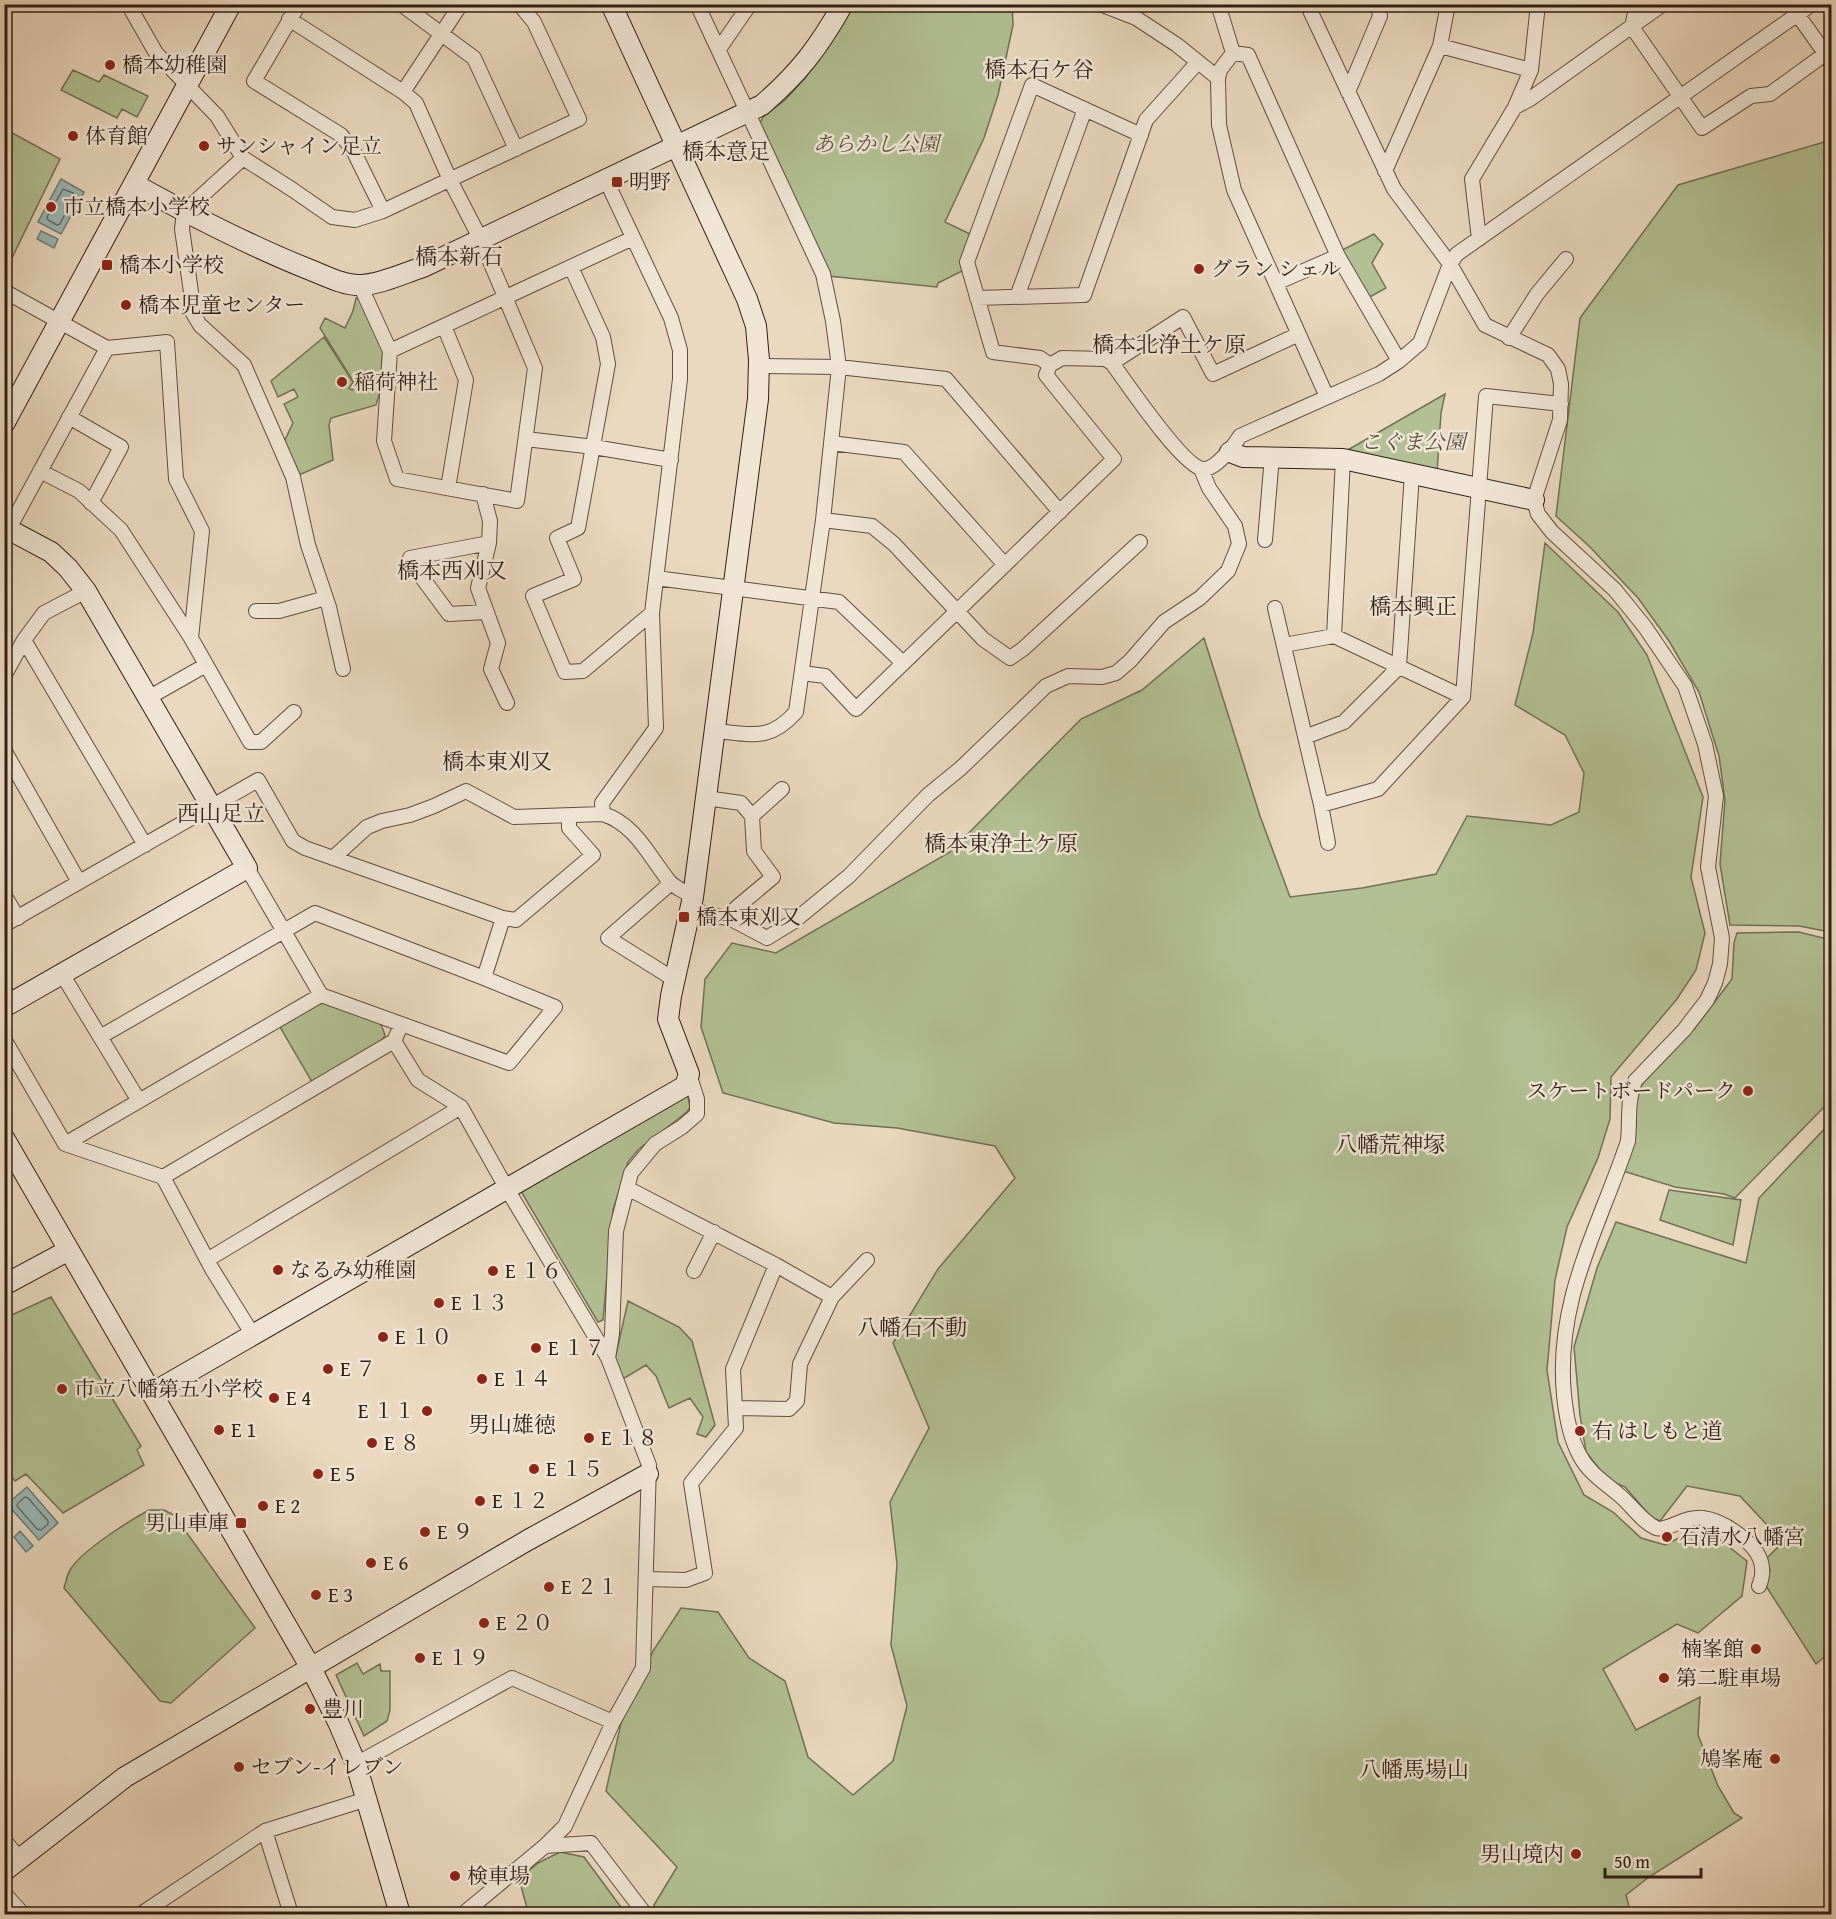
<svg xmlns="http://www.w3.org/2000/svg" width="1836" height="1919" viewBox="0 0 1836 1919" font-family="'Gentium Book Plus','Noto Serif JP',serif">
	<rect width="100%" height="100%" fill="#ead9c0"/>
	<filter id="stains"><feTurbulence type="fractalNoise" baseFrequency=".00333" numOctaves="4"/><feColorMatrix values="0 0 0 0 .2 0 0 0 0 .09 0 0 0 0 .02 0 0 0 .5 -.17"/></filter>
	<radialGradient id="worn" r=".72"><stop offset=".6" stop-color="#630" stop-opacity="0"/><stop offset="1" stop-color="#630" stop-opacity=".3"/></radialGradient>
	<path fill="#b3c095" stroke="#727056" stroke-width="1.5" d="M849,5H1012L1013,25L998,95L984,138L945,222L972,235L964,270L938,283L937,287L828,276L760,123L763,117L785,100L806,77Z
		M73,70L99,82L104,75L148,96L137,117L122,109L117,118L61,90Z
		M5,129L60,159L11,260L4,257Z
		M1831,140H1832L1831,932L1799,926L1730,925L1720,864L1725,800L1719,756L1699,692L1669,641L1638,598L1590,547L1556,516L1580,318L1678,185Z
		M1374,234L1383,244L1372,263L1386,288L1368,298L1342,250Z
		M356,298L360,300L383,352L379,395L376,405L331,418L329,425L333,460L299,475L284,442L293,423L284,404L298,397L294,389L278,397L271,381L324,337L353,382L349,388L352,390L356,386L320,328L325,318L345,328L353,311Z
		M1445,394L1441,413L1437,473L1339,455Z
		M1545,543L1618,612L1647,655L1703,797L1691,877L1705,933L1696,970L1677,999L1611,1077L1610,1119L1598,1158L1567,1227L1555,1280L1547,1370L1558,1442L1584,1495L1613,1512L1641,1538L1665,1545L1691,1532L1715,1536L1747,1561L1742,1596L1698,1633L1677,1624L1603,1669L1636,1730L1700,1697L1698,1735L1718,1786L1734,1813L1742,1818L1649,1877L1626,1895L1631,1914H655L654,1905L677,1867L606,1791L621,1723L653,1651L681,1608L718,1612L749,1658L785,1681L808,1757L853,1795L893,1761L907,1706L891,1645L897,1564L890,1502L929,1428L893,1343L938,1269L1015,1178L995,1146L897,1128L834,1123L723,1093L701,1027L705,979L732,943L776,953L950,852L1081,719L1142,690L1204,638L1260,816L1290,897L1362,888L1436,874L1467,816L1551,825L1579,812L1584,773L1565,735L1515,705L1533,633Z
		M1799,932L1831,940V1104L1826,1105L1735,1198L1724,1194L1675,1187L1623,1171L1632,1144L1636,1125L1635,1107L1642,1084L1695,1028L1732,979L1734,943L1737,933Z
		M325,1002L380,1022L385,1035L381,1042L312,1082L280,1027L317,1005Z
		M687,1092L690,1107L687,1112L639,1149L628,1162L613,1210L603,1320L598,1322L522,1193L523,1186Z
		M1831,1122L1832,1651L1816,1664L1766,1586L1770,1570L1766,1559L1783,1542L1740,1496L1687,1486L1660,1521L1651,1517L1625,1487L1608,1480L1586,1452L1580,1415L1574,1347L1597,1268L1616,1222L1746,1263L1759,1198Z
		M1669,1190L1741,1200L1733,1245L1660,1220Z
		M51,1297L141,1446L137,1450L144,1465L63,1513L26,1474L15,1481L5,1468V1318Z
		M628,1301L679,1327L692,1341L715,1425L706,1437L697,1434L703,1417L690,1398L669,1408L656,1376L646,1365L621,1380L615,1359Z
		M149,1510H164L174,1515L255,1628L171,1703L160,1701L64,1588C66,1582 67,1575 70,1570C81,1551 129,1521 149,1510Z
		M357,1663L363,1674L380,1664L381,1671H390V1710L387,1721L364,1736L336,1675Z
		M560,1852L584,1857L626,1914H519L527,1908L519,1879L538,1863Z"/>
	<path fill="#99b9b8" stroke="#707b77" stroke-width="1.5" d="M61,179L84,192L61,234L38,222Z
		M41,231L58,239L54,248L37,239Z
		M27,1487L58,1523L39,1540L7,1504Z
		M20,1531L33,1546L26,1552L14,1537Z"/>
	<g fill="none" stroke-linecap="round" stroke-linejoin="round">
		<path stroke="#666c67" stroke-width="1.5" d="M63,189L73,193L74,196L60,224L57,225L48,220L47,217Z
			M25,1497L28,1498L48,1521V1524L41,1530L37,1529L17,1506L18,1503Z"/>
		<path stroke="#707b77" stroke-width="4" d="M1558,1914L1559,1911"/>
		<g stroke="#604e40" stroke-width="16">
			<path id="street" d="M128,4L156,53L217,116L243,158L293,190L332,217L355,220L383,211L579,119L534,22L519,4
				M299,4L254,81L341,135L353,150L383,211
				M401,4L474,58L516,149
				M697,4L823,274L833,321L839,367L823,520L796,712C769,742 752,734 715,731
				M1100,4L1136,18L1177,45L1218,78L1220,70L1233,53L1218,4
				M1307,4L1394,189L1450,264L1485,325L1548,355L1558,369L1561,384L1560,420L1534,500L1538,514L1552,532L1615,590L1645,627L1685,686L1705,744L1716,796L1708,867L1722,938L1720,964L1715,983L1707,1000L1684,1030L1635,1081C1627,1101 1630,1120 1628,1141C1599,1228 1555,1300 1564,1395C1566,1415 1570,1438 1580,1456C1589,1473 1605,1483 1618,1494C1631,1504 1641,1521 1656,1528C1665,1532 1687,1515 1703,1518C1724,1521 1761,1545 1762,1568C1763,1574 1761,1581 1759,1586
				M1637,4L1632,27L1702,128L1751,96L1770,94L1832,49
				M1790,4L1832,63
				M289,19L403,92L416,103L450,180L481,240L535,368L517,501L397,479L384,441L390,351L360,285
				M1440,46L1531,70
				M719,49L750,4
				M1233,53L1248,55L1338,256L1399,361
				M1218,78L1219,125L1234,190L1327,397
				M403,92L461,4
				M1348,92L1380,16L1378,4
				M1515,107L1530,99L1663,4
				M243,158L184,212L182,229L191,292V310L200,325L244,365L293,477L308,545L329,607L343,669
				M1385,171L1440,46L1448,4
				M1479,239L1472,179L1515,107L1531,70L1538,4
				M571,267L603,337L608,364L578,528L557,538L574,579L533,596L565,672L583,671L652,613
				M1276,283L1338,256
				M4,291L107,348L167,342L176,479L202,531L191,638L250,742H261L294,712
				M1017,297L1085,109
				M977,298L1084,295L1146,120L1198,62
				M444,326L466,380L448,488
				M1509,338L1537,294L1566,259
				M390,351L633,238
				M1112,363L1183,317L1213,374L1297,335
				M1050,365L1040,358L993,352L967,262L1032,85L1141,135
				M759,366L839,367L946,379L1060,512
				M69,417L121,447L91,503
				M526,439L594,447L671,460
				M831,443L904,452L1005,565
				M40,471L79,491L121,530L191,638
				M483,494L490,521L489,543L478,588L498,643L491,669L507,703
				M823,520L872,526L894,544L983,639L1010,658L1023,649L1140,542
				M5,536L107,348
				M1265,540L1272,456
				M656,578L839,602L903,663
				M1275,608L1321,805L1328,843
				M256,611H279L326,598
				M486,612L449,614L412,564L410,558L489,543
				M1334,636L1463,697
				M24,640L145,845
				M1284,645L1334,636L1343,459
				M802,673L825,676L856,709L1114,459L1046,375L1050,365L1062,358L1105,359L1112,363C1126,382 1183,467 1203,469C1215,470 1234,446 1240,436L1379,374L1399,361L1420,343L1450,264L1457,254L1812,4
				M4,676L24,640L44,613L86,591
				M148,698L206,665
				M1305,737L1344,722L1399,667L1412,474
				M4,750L79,882
				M706,798L741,803L752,816L754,851L773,877L736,908L731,919
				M1321,805L1378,789L1463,697L1486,396L1561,404
				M603,814L602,803L656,728L652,613L680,379V350L671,318L606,180
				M752,816L782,789
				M333,858L367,827L382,821L410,815L434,806L466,791L514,817L603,814C635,824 649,856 669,881C675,888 686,892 693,897
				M671,883L608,938L675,980
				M4,895L18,918
				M691,910L731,919L767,938L793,922L849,876L928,795L961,768L1046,686L1068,676L1102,677L1116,673L1130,661L1164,622L1200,598L1228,571L1239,544L1235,526L1209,488L1201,469
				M503,918L516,920L593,855L569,828V816
				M4,925L258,780L293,841L305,848L503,918L484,978L555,1007L509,1063L321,995L247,868
				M62,974L139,1101
				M100,1037L315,913L484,978
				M4,1039L65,1144L163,1177L212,1269L253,1335
				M394,1041L418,1080L461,1107L507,1189L608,1358L649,1465L643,1668L613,1722L565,1826L545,1846L463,1914
				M65,1144L321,995
				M163,1177L394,1041L398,1032
				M627,1188L776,1265L832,1297
				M207,1260L461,1107
				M694,1271L714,1232
				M608,1358L612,1334L616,1231L631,1173L655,1144L682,1127L697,1114V1099L689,1074
				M735,1408L789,1409L797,1401L800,1364L832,1297L867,1260
				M646,1579L686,1580L705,1573L691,1483L736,1428L733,1369L776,1265
				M356,1764L512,1678L613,1722
				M265,1831L291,1914
				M4,1840L19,1858
				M545,1846L591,1843L645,1914
				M4,1893L23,1914
				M141,1914L265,1831L367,1799"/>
		</g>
		<g stroke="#321f16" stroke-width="22">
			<path id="secondary" d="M134,184C190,215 248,245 308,269C324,275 344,286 361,285C382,284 404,273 423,267L762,105C799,73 819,47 843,4
				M4,424L231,4
				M1230,452L1243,457L1343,459L1534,500
				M4,527L51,552L68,568L86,591L247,868L4,1007
				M4,1138L311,1668L338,1722L356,1764L400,1914
				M4,1285L69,1250
				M152,1393L685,1086L689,1074L668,1019L671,996L693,897L758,399L759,360L756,326L747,299L611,4
				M4,1871L125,1777L528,1540L648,1474"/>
		</g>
		<use href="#street" stroke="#f1e6d6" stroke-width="14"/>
		<use href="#secondary" stroke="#f1e6d6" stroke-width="20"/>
	</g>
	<g fill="#8f2418" stroke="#f1e6d6" stroke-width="2">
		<circle cx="110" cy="65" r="6"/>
		<circle cx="73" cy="136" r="6"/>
		<circle cx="204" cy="146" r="6"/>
		<rect x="611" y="176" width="12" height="12" rx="3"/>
		<circle cx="51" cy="207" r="6"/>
		<rect x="101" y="259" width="12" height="12" rx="3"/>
		<circle cx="1199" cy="269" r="6"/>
		<circle cx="126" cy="305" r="6"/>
		<circle cx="342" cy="382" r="6"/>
		<rect x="678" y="911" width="12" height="12" rx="3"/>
		<circle cx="1748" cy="1091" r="6"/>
		<circle cx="278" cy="1270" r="6"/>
		<circle cx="493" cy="1271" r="6"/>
		<circle cx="439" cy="1303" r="6"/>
		<circle cx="383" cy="1337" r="6"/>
		<circle cx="536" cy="1348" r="6"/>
		<circle cx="328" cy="1369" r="6"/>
		<circle cx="482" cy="1379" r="6"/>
		<circle cx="62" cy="1389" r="6"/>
		<circle cx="274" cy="1398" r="6"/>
		<circle cx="427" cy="1411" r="6"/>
		<circle cx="219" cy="1430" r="6"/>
		<circle cx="1580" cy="1431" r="6"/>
		<circle cx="589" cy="1438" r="6"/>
		<circle cx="372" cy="1443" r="6"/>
		<circle cx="534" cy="1469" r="6"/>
		<circle cx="318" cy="1474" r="6"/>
		<circle cx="480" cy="1501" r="6"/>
		<circle cx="263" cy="1506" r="6"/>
		<rect x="235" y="1517" width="12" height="12" rx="3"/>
		<circle cx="425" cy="1532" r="6"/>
		<circle cx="1667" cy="1537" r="6"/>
		<circle cx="371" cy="1563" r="6"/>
		<circle cx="549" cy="1587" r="6"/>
		<circle cx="316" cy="1595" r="6"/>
		<circle cx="484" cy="1623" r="6"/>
		<circle cx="1756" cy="1649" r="6"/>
		<circle cx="420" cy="1658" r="6"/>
		<circle cx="1664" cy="1678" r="6"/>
		<circle cx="310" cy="1709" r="6"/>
		<circle cx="1775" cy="1759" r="6"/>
		<circle cx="239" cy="1767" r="6"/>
		<circle cx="1576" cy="1854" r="6"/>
		<circle cx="455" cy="1876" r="6"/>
	</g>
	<g text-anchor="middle" stroke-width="5" stroke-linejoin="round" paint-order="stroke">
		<g font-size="21" fill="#321f16" stroke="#f1e6d6" text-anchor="start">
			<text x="122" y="72">橋本幼稚園</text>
			<text x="85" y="143">体育館</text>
			<text x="216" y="153">サンシャイン足立</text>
			<text x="629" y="189">明野</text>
			<text x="63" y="214">市立橋本小学校</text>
			<text x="119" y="272">橋本小学校</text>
			<text x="1211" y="276">グラン シェル</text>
			<text x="138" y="312">橋本児童センター</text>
			<text x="354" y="389">稲荷神社</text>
			<text x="696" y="924">橋本東刈又</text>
			<text x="1736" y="1098" text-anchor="end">スケートボードパーク</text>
			<text x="290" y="1277">なるみ幼稚園</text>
			<text x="505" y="1278">E １６</text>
			<text x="451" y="1310">E １３</text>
			<text x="395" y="1344">E １０</text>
			<text x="548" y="1355">E １７</text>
			<text x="340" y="1376">E ７</text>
			<text x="494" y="1386">E １４</text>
			<text x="74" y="1396">市立八幡第五小学校</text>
			<text x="286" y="1405">E 4</text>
			<text x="415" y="1418" text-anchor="end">E １１</text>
			<text x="231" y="1437">E 1</text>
			<text x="1592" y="1438">右 はしもと道</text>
			<text x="601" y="1445">E １８</text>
			<text x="384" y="1450">E ８</text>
			<text x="546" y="1476">E １５</text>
			<text x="330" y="1481">E 5</text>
			<text x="492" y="1508">E １２</text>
			<text x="275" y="1513">E 2</text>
			<text x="229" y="1530" text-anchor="end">男山車庫</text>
			<text x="437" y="1539">E ９</text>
			<text x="1679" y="1544">石清水八幡宮</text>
			<text x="383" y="1570">E 6</text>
			<text x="561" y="1594">E ２１</text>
			<text x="328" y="1602">E 3</text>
			<text x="496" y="1630">E ２０</text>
			<text x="1744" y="1656" text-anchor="end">楠峯館</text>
			<text x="432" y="1665">E １９</text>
			<text x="1676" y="1685">第二駐車場</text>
			<text x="322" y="1716">豊川</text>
			<text x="1763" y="1766" text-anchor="end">鳩峯庵</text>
			<text x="251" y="1774">セブン-イレブン</text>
			<text x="1564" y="1861" text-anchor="end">男山境内</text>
			<text x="467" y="1883">検車場</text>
		</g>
		<g font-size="21" font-style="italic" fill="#594f3c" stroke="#f1e6d6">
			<text x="876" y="151">あらかし公園</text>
			<text x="1413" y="449">こぐま公園</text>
		</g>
		<g font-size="22" fill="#321f16" stroke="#f1e6d6">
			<text x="1039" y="77">橋本石ケ谷</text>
			<text x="726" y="159">橋本意足</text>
			<text x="459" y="264">橋本新石</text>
			<text x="1169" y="352">橋本北浄土ケ原</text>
			<text x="452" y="578">橋本西刈又</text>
			<text x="1413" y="614">橋本興正</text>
			<text x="497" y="769">橋本東刈又</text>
			<text x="221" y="821">西山足立</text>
			<text x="1001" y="851">橋本東浄土ケ原</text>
			<text x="1390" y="1152">八幡荒神塚</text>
			<text x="912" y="1335">八幡石不動</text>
			<text x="512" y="1432">男山雄徳</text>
			<text x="1414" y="1777">八幡馬場山</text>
		</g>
	</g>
	<rect width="1836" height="1919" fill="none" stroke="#ead9c0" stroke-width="24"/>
	<rect x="6" y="6" width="1824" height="1907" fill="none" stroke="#321f16" stroke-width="3"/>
	<rect x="12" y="12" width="1812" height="1895" fill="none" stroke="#321f16" stroke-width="1.5"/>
	<path d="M1605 1868v9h96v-9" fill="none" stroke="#321f16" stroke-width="3"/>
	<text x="1614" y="1868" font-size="18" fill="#321f16" stroke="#f1e6d6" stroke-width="4.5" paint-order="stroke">50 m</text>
	<rect width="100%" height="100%" filter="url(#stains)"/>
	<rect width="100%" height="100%" fill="url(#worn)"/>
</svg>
